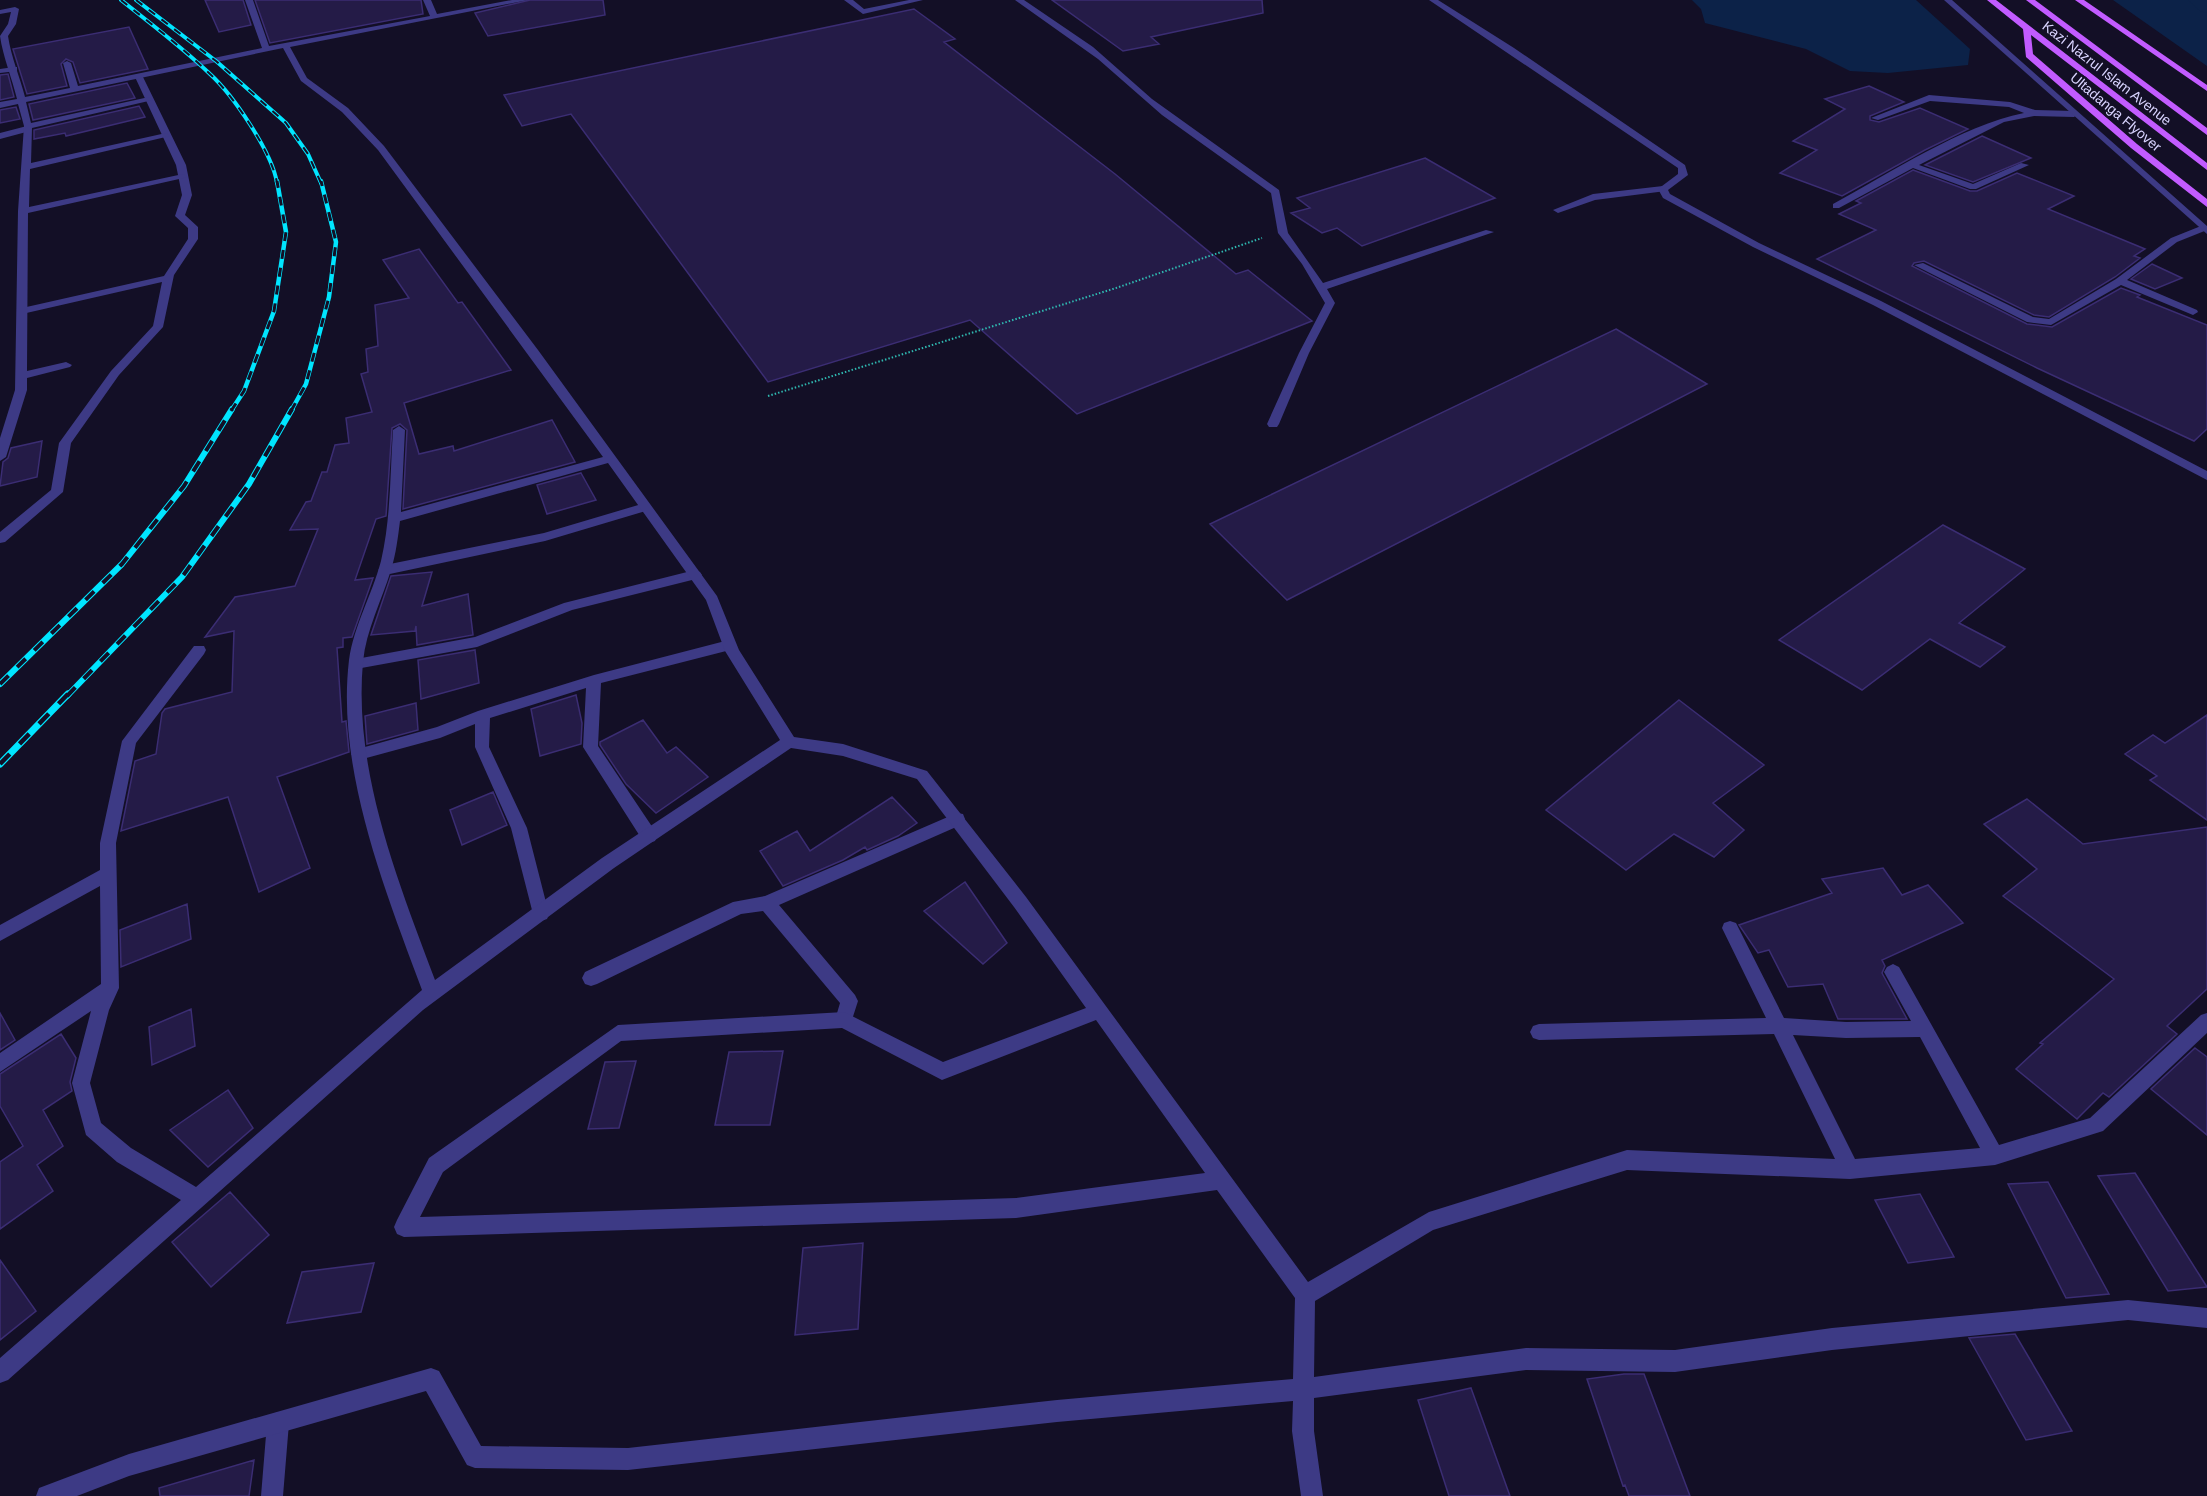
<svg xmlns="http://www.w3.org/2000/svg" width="2207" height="1496" viewBox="0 0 2207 1496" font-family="Arial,sans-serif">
	<rect width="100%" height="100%" fill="#130f26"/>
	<path fill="#0c2248" d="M1692,0H1916L1970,49L1968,65L1888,73L1850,71L1806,49L1705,23L1701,9Z
		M2113,0H2194L2207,9V66Z"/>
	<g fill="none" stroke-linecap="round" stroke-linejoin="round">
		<path fill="#0c2248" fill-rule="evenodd" d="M2188,0H2207V13L2200,11Z"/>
	</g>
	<path fill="#241b47" stroke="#3b2d73" stroke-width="1.5" d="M205,0H243L251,25L219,32Z
		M255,0H421L423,14L270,43Z
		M530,0H603L605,15L488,36L475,13Z
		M1052,0H1262L1263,13L1151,37L1159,44L1123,51Z
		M914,9L955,39L944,42L1115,174L1236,274L1248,270L1312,321L1077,414L970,320L768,382L571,114L522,126L504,95Z
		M129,27L148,69L80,83L73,62L66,59L61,64L67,86L27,94L13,49Z
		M8,74L14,97L0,100V75Z
		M127,83L135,98L33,120L29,104Z
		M1869,86L1904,102L1870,116V120L1879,122L1920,108L1968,129L1925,150L1842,196L1780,173L1817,150L1793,141L1845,109L1825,99Z
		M139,106L145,117L66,136L65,133L34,139V130Z
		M16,107L20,119L0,123V110Z
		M1982,136L2031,158L1973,182L1925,165Z
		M1425,158L1495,198L1362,246L1337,228L1322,233L1291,213L1310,208L1297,198Z
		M1913,170L1970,191H1977L2017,173L2074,196L2048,209L2145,249L2134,256L2140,258L2115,277L2049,317L2034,315L1924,261L1914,263L1912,266L2027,324L2052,327L2121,288L2140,295L2137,297L2207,325V429L2194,441L2037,368L1817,259L1876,230L1839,214L1861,203L1856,201Z
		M419,249L458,303L462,302L511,370L404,403L419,454L453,446L454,451L552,420L575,462L403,509L407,430L400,424L392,428L386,516L376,519L355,580L373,578L352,637L343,638V647L337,648L342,722L346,721L349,752L277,777L310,868L259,892L228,797L121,831L135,761L156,754L162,713L165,709L232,692L234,631L205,637L235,597L295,586L318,529L290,530L306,502L311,501L322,472H327L335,445L349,443L346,418L372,412L361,374L368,372L366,349L378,346L375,305L409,298L383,260Z
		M2152,264L2182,278L2155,289L2131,279Z
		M1616,329L1707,384L1287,600L1210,524Z
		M42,441L37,477L0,486L3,462L8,458L11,448Z
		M581,473L596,500L547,514L537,485Z
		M1943,525L2025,569L1959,623L2005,647L1980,667L1930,639L1862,690L1779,640Z
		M432,572L422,606L468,594L473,635L417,645L416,626L415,631L371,635L391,576Z
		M475,650L479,683L421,699L418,660Z
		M576,695L582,723L581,744L540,756L531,709Z
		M1679,700L1764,765L1713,803L1744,830L1714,857L1674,834L1626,870L1546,810Z
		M416,703L418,730L367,744L365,716Z
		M2207,715V820L2150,780L2157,776L2125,754L2153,735L2165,743Z
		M643,720L667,753L676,747L708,777L656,813L626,784L600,745V742Z
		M493,792L507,825L462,845L450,810Z
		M892,797L917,823L898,836L867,850L865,847L843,860L783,886L760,851L797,831L810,851Z
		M2027,799L2083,844L2207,827V989L2167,1026L2177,1034L2109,1097L2103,1093L2077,1119L2016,1069L2043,1044L2040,1043L2114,979L2003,896L2037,869L1984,824Z
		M1883,868L1902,895L1928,885L1963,923L1882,960L1885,966L1882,973L1907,1019H1838L1823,984L1788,987L1769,950L1758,953L1739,925L1832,893L1822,879Z
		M965,882L1007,943L983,964L924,911Z
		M187,904L191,939L121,967L120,930Z
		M191,1009L195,1046L152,1065L149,1027Z
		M0,1013L15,1040L0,1050Z
		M61,1034L76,1058L70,1082L72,1091L43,1110L63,1146L37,1165L53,1191L0,1229V1162L23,1146L0,1106V1074Z
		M2195,1048L2207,1057V1135L2151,1089Z
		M783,1051L770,1125H715L729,1052Z
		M636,1061L619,1128L588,1129L605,1062Z
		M228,1090L253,1128L208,1167L170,1130Z
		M2135,1173L2207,1287L2168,1291L2098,1176Z
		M2048,1182L2109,1294L2066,1298L2008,1184Z
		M230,1192L269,1235L211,1287L172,1242Z
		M1920,1194L1954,1257L1908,1263L1875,1200Z
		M863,1243L858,1329L795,1335L803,1248Z
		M0,1260L36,1311L0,1340Z
		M374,1263L361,1312L287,1323L302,1272Z
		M2015,1334L2072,1431L2026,1440L1969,1338Z
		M1624,1374H1644L1690,1496H1629L1625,1485L1623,1486L1587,1379Z
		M1471,1388L1510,1496H1449L1418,1400Z
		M254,1460L249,1496H160L159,1488Z"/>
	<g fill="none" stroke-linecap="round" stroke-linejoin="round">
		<path stroke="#2fb8b0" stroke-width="2" stroke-dasharray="1.5 2" stroke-linecap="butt" d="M768,396L1116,288L1262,238"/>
		<path fill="#3d3a85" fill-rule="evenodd" d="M844,0H853L864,9L909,0H923L863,14Z
			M1015,0H1024L1093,47L1152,99L1279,190L1288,233L1323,283L1486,230L1494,232L1327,289L1335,303L1309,353L1279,424L1277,427H1269L1267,424L1299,353L1325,303L1302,264L1278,233L1271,193L1162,115L1098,59Z
			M14,67H17V71L0,73V69Z
			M139,75L143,77L186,165L192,195L185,215L198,227V239L174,275L163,327L119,375L71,443L63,492L5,542L0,543V532L51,490L59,443L111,371L153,326L162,282L22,314L17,311L22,308L164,276L188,239V228L175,216L182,195L176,165L135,77Z
			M27,126L31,129L30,131L0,139V133Z
			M1663,186L1666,187V191L1595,200L1558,213L1553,210L1593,194Z
			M645,503L651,507L649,510L545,541L385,575L378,570L385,565L544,533Z
			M695,570L700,572L702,575L700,578L572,610L477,647L356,669L349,664L356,659L475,637L564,603Z
			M729,640L734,641L736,645L734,649L601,683L598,746L655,831L657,836L655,841L649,843L643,841L583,747L586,688L490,718L489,747L527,828L549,914L547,919L541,921L535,919L533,914L511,828L475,747V724L440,738L359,760L354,758L351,754L354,750L437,727L478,711L594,675Z
			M957,813L963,814L965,819L963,824L779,905L855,995L858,1001L850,1026L844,1028L838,1026L835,1020L840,1003L763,911L741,914L597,984L591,986L585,984L582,978L585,972L733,902L765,896Z
			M278,1412L286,1415L289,1423L283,1496H261L267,1423L270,1415Z"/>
		<path fill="#3d3a85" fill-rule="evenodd" d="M245,0H253L269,46L430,16L423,0H431L437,14L512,0H528L290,47L307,78L348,108L384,146L538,350L717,596L739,650L794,737L843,744L927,771L1026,897L1308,1282L1429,1212L1627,1150L1835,1159L1774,1034L1539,1040L1533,1038L1530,1032L1533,1026L1539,1024L1766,1018L1722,928L1724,923L1730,921L1736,923L1784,1018L1846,1022L1911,1021L1884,972L1887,967L1893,964L1899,967L1999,1145L2090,1118L2201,1015L2207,1013V1033L2103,1131L1995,1165L1850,1179L1627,1170L1433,1230L1315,1301L1314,1377L1526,1348L1675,1350L1832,1328L2128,1300L2207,1308V1328L2128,1320L1832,1350L1675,1372L1526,1370L1314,1398V1431L1323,1496H1301L1292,1431L1293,1401L1057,1422L628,1470L475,1468L467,1465L426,1391L129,1476L77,1496H36L39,1488L129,1454L431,1368L439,1371L481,1446L628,1448L1057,1400L1293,1379L1295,1298L1217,1190L1016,1218L404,1237L397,1234L394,1227L397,1220L429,1158L618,1025L844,1012L943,1062L1086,1008L1014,907L917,779L843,756L791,748L614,868L423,1010L8,1380L0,1383V1358L181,1200L117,1162L86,1135L72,1083L91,1011L0,1072V1053L101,984L100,886L0,941V925L100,870V843L122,741L194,646H204L206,650L204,654L136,743L116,843L119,988L109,1010L90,1083L101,1123L131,1148L196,1187L422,990C385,890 336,769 349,660C354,625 372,595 381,561C391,518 390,473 393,430L399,426L405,430L401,512L603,457L378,150L342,112L301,81L283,48L26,102L31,123L149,97L153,100L32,128L31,163L166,133L170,136L30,169L29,207L183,174L188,177L28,213L27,371L66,362L72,365L70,367L27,378V390L6,457L0,461V438L15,390L18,211L24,126L18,104L0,108V102L17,99C12,78 3,57 0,36L8,24L11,12L0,14V10L15,7L19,9L16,24L8,36C11,57 20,77 25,97L70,88L63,63L67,61L71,63L78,86L262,48ZM608,463L706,600L725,651L780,740L602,858L435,980C398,881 353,770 363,662C366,630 382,600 391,570C396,554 398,537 400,521ZM1096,1020L1205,1173L1016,1198L420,1217L443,1172L621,1041L842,1028L942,1080ZM1793,1035L1846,1038L1920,1037L1980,1148L1855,1159Z
			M1929,95L2010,102L2035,110L2074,111L2078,114L2074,117L2034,116L2004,122L1919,165L1973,184L2021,163L2029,165L1976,189H1970L1913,168L1839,208H1833V204C1890,173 1961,126 2024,113L2009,107L1930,101L1878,120L1871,118Z
			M2201,226H2207V230L2177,242L2127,280L2197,310L2198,312L2193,315L2121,285L2051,325L2027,322L1914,265L1923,263L2033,317L2049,319L2116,279L2171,238Z"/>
		<path fill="#3d3a85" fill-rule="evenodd" d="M1429,0H1438L1514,48L1685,165L1688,175L1668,190L1670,194L1759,243L1881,301L2207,471V480L1873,305L1753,247L1663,198L1658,189L1678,174V168Z
			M1944,0H1952L2207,226V234Z"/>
		<path fill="#c25bff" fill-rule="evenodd" d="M1987,0H1996L2207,163V170L2031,35L2033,54L2137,144L2207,199V207L2131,148L2026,57L2023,29Z
			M2026,0H2035L2207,128V135Z
			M2075,0H2084L2207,85V91Z"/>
		<g stroke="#00e5ff" stroke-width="4">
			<path id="rail-far3" d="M121,0C151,24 182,47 210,74C233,95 272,152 277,183
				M136,0L216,61L286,123L308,154L321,183"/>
		</g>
		<g stroke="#00e5ff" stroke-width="4.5">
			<path id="rail-far2" d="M231,411L244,391L274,311L286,232L277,181
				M291,411L306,384L329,297L336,242L321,181"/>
		</g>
		<g stroke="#00e5ff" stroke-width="6">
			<path id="rail-far1" d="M0,684L122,564L184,486L232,409
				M67,696L182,577L249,484L292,409"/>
		</g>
		<g stroke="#00e5ff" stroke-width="7">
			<path id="rail" d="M0,764L68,694"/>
		</g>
		<use href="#rail-far3" stroke="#130f26" stroke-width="2" stroke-dasharray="8" stroke-linecap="butt"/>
		<use href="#rail-far2" stroke="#130f26" stroke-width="3" stroke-dasharray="9" stroke-linecap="butt"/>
		<use href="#rail-far1" stroke="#130f26" stroke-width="4" stroke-dasharray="12" stroke-linecap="butt"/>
		<use href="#rail" stroke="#130f26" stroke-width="4.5" stroke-dasharray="14" stroke-linecap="butt"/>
	</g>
	<g text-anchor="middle" stroke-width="5" stroke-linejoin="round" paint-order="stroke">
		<g font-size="14" fill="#d9d4ff" stroke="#130f26">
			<text transform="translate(2107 73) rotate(38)" y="5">Kazi Nazrul Islam Avenue</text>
			<text transform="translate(2116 112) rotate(40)" y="5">Ultadanga Flyover</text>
		</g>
	</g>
</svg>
